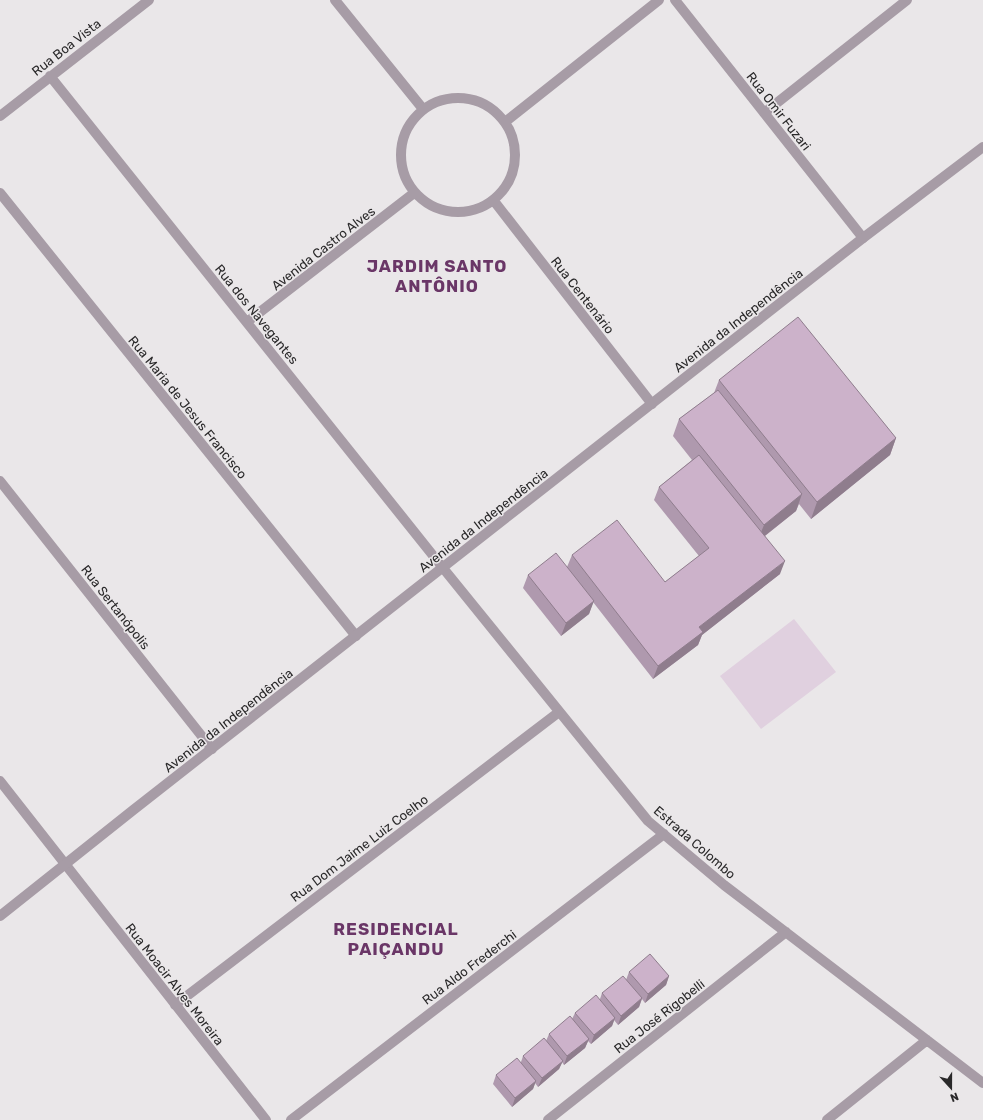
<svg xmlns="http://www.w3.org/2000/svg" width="983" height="1120" viewBox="0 0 983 1120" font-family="Rubik,sans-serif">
	<rect width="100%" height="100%" fill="#eae7e9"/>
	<path fill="#e0d0df" d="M794,619L836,672L761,729L720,676Z"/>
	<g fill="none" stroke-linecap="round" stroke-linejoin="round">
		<path stroke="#a79ca6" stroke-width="10" d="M335,0L423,109
			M675,0L863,238
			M50,76L443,568L648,821L724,885L983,1083
			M401 155a57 57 0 1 1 114 0a57 57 0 1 1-114 0Z
			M764,113L907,0
			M0,116L149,0
			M505,122L659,0
			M0,193L356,636
			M494,201L652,404
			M247,322L414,193
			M0,481L212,749
			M0,781L266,1120
			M175,1005L559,712
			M291,1120L664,834
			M548,1120L786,932
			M827,1120L927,1040"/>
		<path stroke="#a79ca6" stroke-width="10" d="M0,916L132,811L863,238L983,147"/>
	</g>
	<path fill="#af99ae" d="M719,380L896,438L890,455L811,519L799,504L796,511L765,536L780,574L702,635L698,645L653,679L593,602L589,614L561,636L523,588L528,575L567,567L572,555L665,582L699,556L654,500L659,487L692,460L673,436L679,419L714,393Z
		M629,972L669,976L666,985L645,1003L642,999L639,1007L618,1025L614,1020L612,1026L591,1044L588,1041L585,1048L564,1065L562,1062L559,1069L538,1087L535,1083L533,1089L512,1107L493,1084L496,1075L521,1062L523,1056L546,1041L549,1034L572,1019L575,1013L600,999L602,993L626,980Z"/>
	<path fill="#8f7d8d" d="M896,438L890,455L811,519L817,502Z
		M802,494L796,511L757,542L764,525Z
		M785,561L780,574L702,635L698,645L653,679L658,666L699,627Z
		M594,601L589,614L561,636L566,623Z
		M669,976L666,985L645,1003L648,994Z
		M642,998L639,1007L618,1025L621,1016Z
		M615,1018L612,1026L591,1044L594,1035Z
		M589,1039L585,1048L564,1065L567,1056Z
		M563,1061L559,1069L538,1087L542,1078Z
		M536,1081L533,1089L512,1107L515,1098Z"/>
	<path fill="#ccb2ca" stroke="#8f7d8d" d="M798,317L896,438L817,502L719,380Z
		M718,390L802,494L764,525L679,419Z
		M699,455L785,561L699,627L703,632L658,666L572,555L617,520L665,582L709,548L659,487Z
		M556,553L594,601L566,623L528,575Z
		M650,954L669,976L648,994L629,972Z
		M623,976L642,998L621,1016L602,993Z
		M596,995L615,1018L594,1035L575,1013Z
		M570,1016L589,1039L567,1056L549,1034Z
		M544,1038L563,1061L542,1078L523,1056Z
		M517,1058L536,1081L515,1098L496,1075Z"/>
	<g text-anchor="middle" stroke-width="3" stroke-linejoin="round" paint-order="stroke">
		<g font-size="13" fill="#2a292a" stroke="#eae7e9">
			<text transform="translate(66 47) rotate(-38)" y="5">Rua Boa Vista</text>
			<text transform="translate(779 111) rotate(52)" y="5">Rua Omir Fuzari</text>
			<text transform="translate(323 248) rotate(-38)" y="5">Avenida Castro Alves</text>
			<text transform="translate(583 295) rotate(52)" y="5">Rua Centenário</text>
			<text transform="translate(257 314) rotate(51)" y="5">Rua dos Navegantes</text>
			<text transform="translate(738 320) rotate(-38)" y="5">Avenida da Independência</text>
			<text transform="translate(188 407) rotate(51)" y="5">Rua Maria de Jesus Francisco</text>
			<text transform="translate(483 520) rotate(-38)" y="5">Avenida da Independência</text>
			<text transform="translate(116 607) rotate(52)" y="5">Rua Sertanópolis</text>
			<text transform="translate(228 720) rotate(-38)" y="5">Avenida da Independência</text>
			<text transform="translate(695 842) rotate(41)" y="5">Estrada Colombo</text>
			<text transform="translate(359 848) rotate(-37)" y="5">Rua Dom Jaime Luiz Coelho</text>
			<text transform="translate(469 967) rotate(-37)" y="5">Rua Aldo Frederchi</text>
			<text transform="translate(175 984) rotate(52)" y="5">Rua Moacir Alves Moreira</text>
			<text transform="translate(659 1016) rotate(-38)" y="5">Rua José Rigobelli</text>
		</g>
		<g font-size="17" font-weight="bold" letter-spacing="1" fill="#6a3667" stroke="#eae7e9">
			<text x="437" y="272">JARDIM SANTO<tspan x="437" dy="20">ANTÔNIO</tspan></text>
			<text x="396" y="935">RESIDENCIAL<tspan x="396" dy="20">PAIÇANDU</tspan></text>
		</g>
	</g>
	<g transform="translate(951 1088) rotate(159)" stroke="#eae7e9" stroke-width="3" paint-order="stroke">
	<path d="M0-3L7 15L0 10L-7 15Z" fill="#2a292a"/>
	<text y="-6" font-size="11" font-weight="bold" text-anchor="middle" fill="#2a292a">N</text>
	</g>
</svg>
